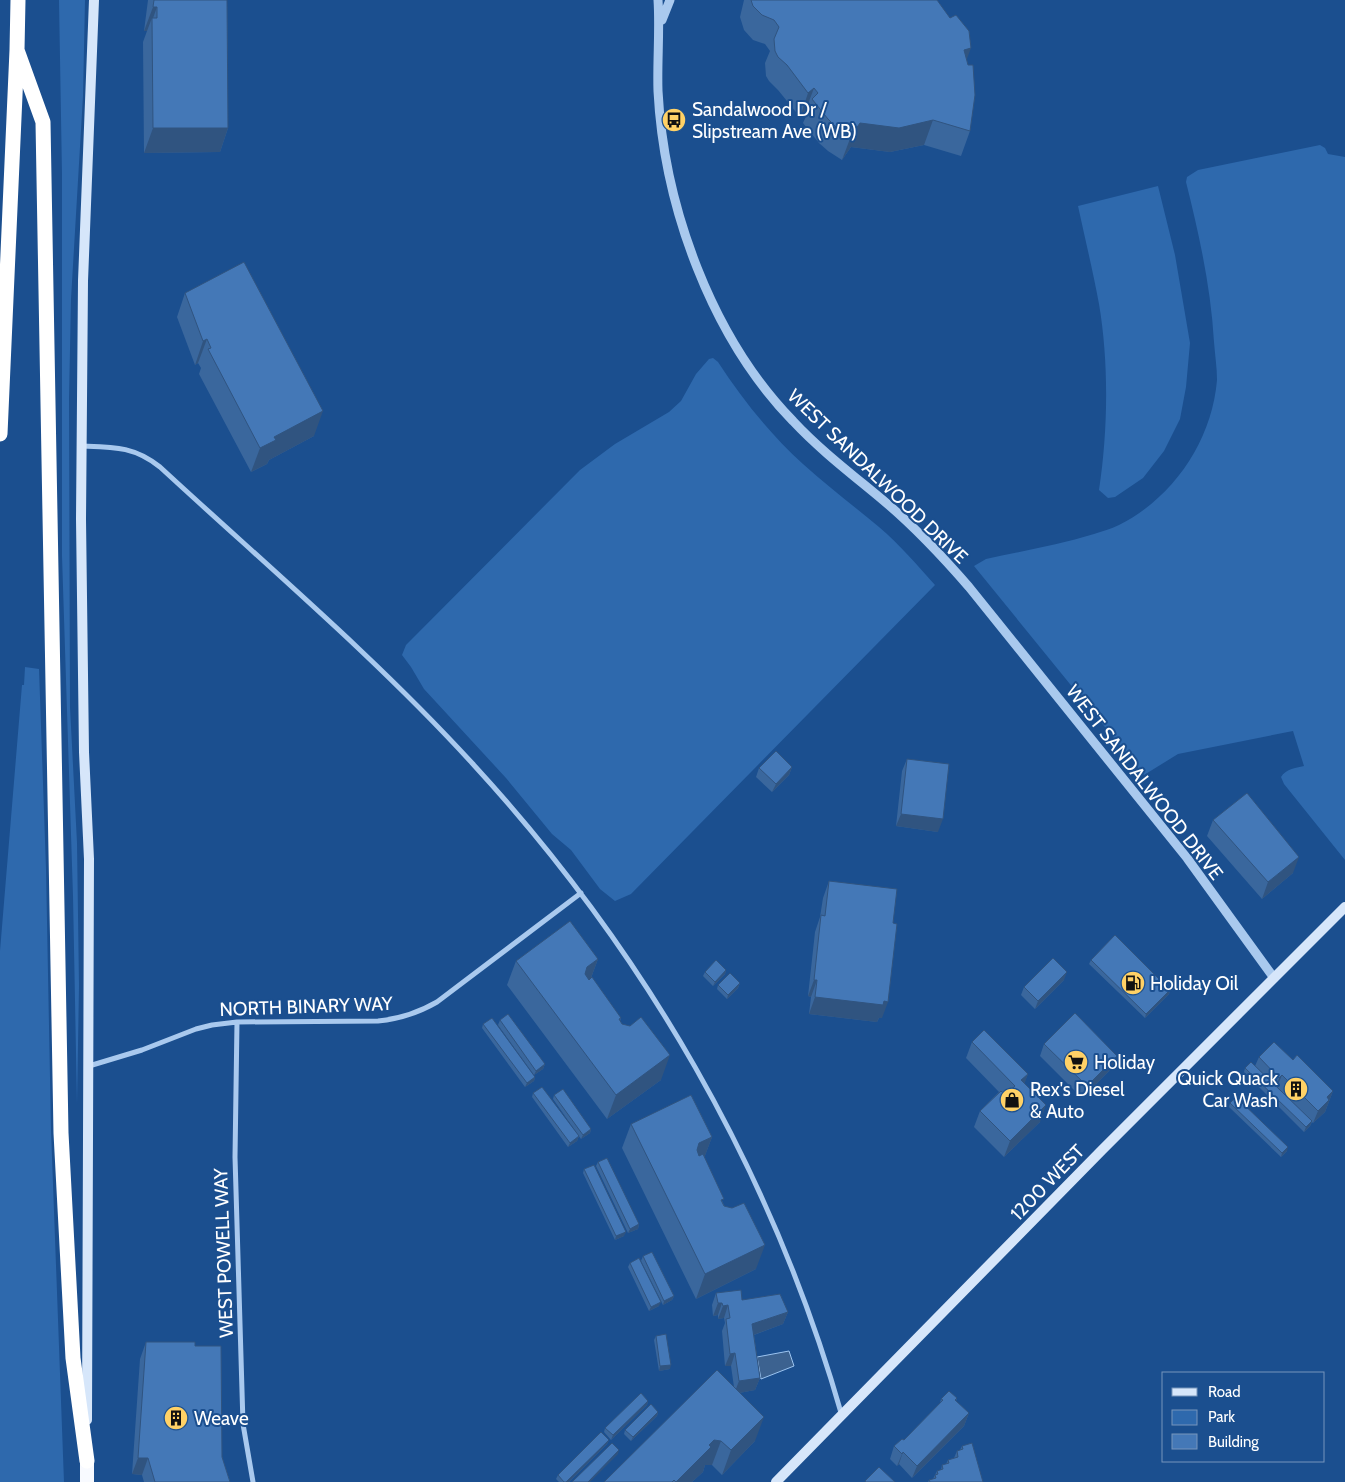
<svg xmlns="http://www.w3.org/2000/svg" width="1345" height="1482" viewBox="0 0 1345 1482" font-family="Cabin,sans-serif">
	<rect width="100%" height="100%" fill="#1b4f8f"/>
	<path fill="#2e69ad" d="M59,0H85L83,96L71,299L69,399L70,707L77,843L79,986L77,1105L73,896L62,556V175Z
		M1320,145L1325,148L1328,154L1345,157V860L1284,784L1281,777C1286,769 1295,768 1304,766L1293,731L1178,754L1144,775L974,566L986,559C1022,551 1059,545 1094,534C1102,531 1111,529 1119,525C1173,498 1212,441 1217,380C1217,368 1215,355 1214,342C1211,288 1199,234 1186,182L1187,177L1198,170Z
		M1158,186L1175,255L1190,343L1186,387L1180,419L1164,451L1143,478L1115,497L1108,498L1099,490C1108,431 1109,363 1099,304C1093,271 1085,239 1078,206Z
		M713,358L718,362C742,399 770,434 803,464C827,486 854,506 879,527C900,545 917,565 935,585L631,894L615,901L600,889L571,850L552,834L506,778L424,689L411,667L402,655L406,645L580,470L615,444L669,412L681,401L696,374L709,359Z
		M25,667L39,669L46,869L51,1130L64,1482H0V951L22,685H24Z"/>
	<path fill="#3c6290" stroke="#9cc4f0" d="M789,1351L794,1366L761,1379L757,1357Z"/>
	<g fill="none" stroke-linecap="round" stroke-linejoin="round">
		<path stroke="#a9c9ee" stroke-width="5" d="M81,446C113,447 134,446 160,467C265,564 375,657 472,763C644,950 772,1170 842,1416
			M237,1022L235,1157L243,1424L253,1482
			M89,1066L142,1050L196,1029L212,1025L237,1022L378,1021C399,1019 418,1013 437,1002L581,893"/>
		<path stroke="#a9c9ee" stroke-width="9" d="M658,0C660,30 657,61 658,91C664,207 712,338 793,421C821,451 853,475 884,501C915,527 943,557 969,587L1187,858L1274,978
			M662,20L670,0"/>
		<path stroke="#d6e6fa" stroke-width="10" d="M87,1420L89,859L84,752L81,519L83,281L94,0
			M776,1482L1102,1150L1345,907"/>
		<path stroke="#f8faff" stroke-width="14" d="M87,1482V1461"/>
		<path stroke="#fff" stroke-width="15" d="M17,50L43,122L61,1133L73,1358L87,1461
			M0,434L17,50L18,0"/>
	</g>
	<path fill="#3a679d" d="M148,0H227L228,128L220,152L144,153L143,42L147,31H144Z
		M744,0H937L967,60L970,131L961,156L924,145L890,152L851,147L842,160L828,151L819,143L803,123L807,114L805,112L800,117L778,90L769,81L766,76L765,63L770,51L765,44L753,40L744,30L740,17Z
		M185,293L314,436L269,460L267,464L251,472L199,374L201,368L198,363L195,365L177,317Z
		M907,759L938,832L896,826L902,771Z
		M792,767L789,775L772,792L756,777L759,768Z
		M1213,820L1293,873L1262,899L1207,836Z
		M829,881L882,1018H879L877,1022L809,1014L811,997L808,996L815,932L820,917L823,898Z
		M598,959L591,978L621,1018L620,1021L622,1024L630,1026L661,1080L607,1119L507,985L516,961Z
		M1091,960L1170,990L1169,994L1145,1018L1089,964Z
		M726,970L725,974L713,986L703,976L705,972Z
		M1064,980L1035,1009L1021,995L1024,987Z
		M740,983L738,988L727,999L717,989L718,985Z
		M500,1020L545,1064L543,1069L534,1075L498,1025Z
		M483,1024L535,1077L534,1081L525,1087L482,1028Z
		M972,1042L1028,1074L1024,1083L1040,1122L1004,1157L974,1127L980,1111L999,1092L966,1058Z
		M1044,1044L1112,1068L1082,1098L1040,1056Z
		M1259,1057L1293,1060L1333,1091L1325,1112L1313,1123L1312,1122L1310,1126L1304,1132L1244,1072L1245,1068L1255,1066Z
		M533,1093L579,1136L577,1141L568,1147L532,1097Z
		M554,1095L591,1129L590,1133L581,1139L553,1099Z
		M1230,1103L1287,1151L1281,1157L1229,1107Z
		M631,1124L712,1137L704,1158L723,1203L756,1269L696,1299L622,1148Z
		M598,1162L639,1224L638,1229L628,1233L596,1166Z
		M584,1169L624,1236L615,1240L583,1173Z
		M643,1256L674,1296L672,1300L663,1305L641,1261Z
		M630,1263L659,1306L649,1311L628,1267Z
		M716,1293L788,1312L783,1324L754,1335L760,1378L755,1390L739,1393L755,1441L722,1475L712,1465H705L703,1472L692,1482H604L734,1387L731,1366H725L722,1331L725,1323L724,1318L718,1319V1315L713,1316L712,1305Z
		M656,1336L670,1369L659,1371L654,1340Z
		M146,1342L195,1346L222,1457L230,1482H144L142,1475L132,1474L140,1359Z
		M957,1398L956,1401L969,1413L964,1426L912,1478L899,1464L897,1466L890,1459L894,1446L904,1440L940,1403L941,1399Z
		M648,1401L647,1405L611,1440L604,1432L605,1428Z
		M658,1412L657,1416L631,1441L624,1434L625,1430Z
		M609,1440L607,1444L569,1482H559L556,1479L558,1475Z
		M962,1446L983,1482H928L929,1480L933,1479L937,1471L941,1470L942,1465L946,1464L948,1460L954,1458L957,1451L960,1450Z"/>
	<path fill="#305480" d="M153,7H157L152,21V18L147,31H144Z
		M971,48L962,72L964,50Z
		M814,88L805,112L800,117L808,93Z
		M933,120L924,145L890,152L851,147L842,160L851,136L860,123Z
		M153,128H228L220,152L144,153Z
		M207,339L198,363L195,365L203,341Z
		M323,411L314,436L269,460L267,464L251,472L260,448L274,437Z
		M792,767L789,775L772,792L776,784Z
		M901,814L943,819L938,832L896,826Z
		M1299,857L1293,873L1262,899L1268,882Z
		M598,959L589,983L578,991L587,967Z
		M726,970L725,974L713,986L715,982Z
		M1067,972L1064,980L1035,1009L1038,1001Z
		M814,980H817L811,997L808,996Z
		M740,983L738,988L727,999L728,995Z
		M1170,990L1169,994L1145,1018L1146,1014Z
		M815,997L884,1001L888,1002L882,1018H879L877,1022L809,1014Z
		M670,1055L661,1080L607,1119L616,1095Z
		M1117,1056L1112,1068L1082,1098L1087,1086Z
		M545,1064L543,1069L534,1075L536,1071Z
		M1028,1074L1022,1091L1021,1080Z
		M1282,1075L1277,1087L1275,1090L1279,1078Z
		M535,1077L534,1081L525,1087L527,1083Z
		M1333,1091L1325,1112L1313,1123L1318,1111L1327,1097Z
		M1046,1105L1040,1122L1004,1157L1010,1141Z
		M1312,1121L1310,1126L1304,1132L1306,1127Z
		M591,1129L590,1133L581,1139L583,1135Z
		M579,1136L577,1141L568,1147L570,1143Z
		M712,1137L703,1161L688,1174L699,1143Z
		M1288,1147L1287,1151L1281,1157L1282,1153Z
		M639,1224L638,1229L628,1233L630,1229Z
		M626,1232L624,1236L615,1240L616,1236Z
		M765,1245L756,1269L696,1299L705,1274Z
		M674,1296L672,1300L663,1305L664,1301Z
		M661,1302L659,1306L649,1311L651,1307Z
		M718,1303H722L718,1315L713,1316Z
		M728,1305L724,1318L718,1319L723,1306Z
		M788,1312L783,1324L748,1337L752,1324Z
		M735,1353L731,1366H725L730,1354Z
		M671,1365L670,1369L659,1371L660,1366Z
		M760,1378L755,1390L734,1394L739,1381Z
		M648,1401L647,1405L611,1440L613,1435Z
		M658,1412L657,1416L631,1441L633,1437Z
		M969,1413L964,1426L912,1478L917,1466Z
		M764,1417L755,1441L722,1475L731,1450Z
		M609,1440L607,1444L569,1482H566Z
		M714,1440L721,1441L712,1465H705L703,1472L692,1482H676Z
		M619,1450L618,1454L590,1482H588Z
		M903,1452L899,1464L897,1466L902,1454Z
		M138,1458H148L142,1475L132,1474Z"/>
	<path fill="#4478b7" stroke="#305480" d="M154,0H227L228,128H153L152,18H157V7H153Z
		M751,0H937L950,18L956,15L969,31L971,48L964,50L968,65H973L975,95L970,131L933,120L899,128L860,123L851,136L836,127L828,119L812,99L818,93L814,88L808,93L787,65L778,57L775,51L774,39L779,27L774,20L762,15L753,6Z
		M244,262L323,411L274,437L276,440L260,448L208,349L211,348L207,339L203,341L185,293Z
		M776,751L792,767L776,784L759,768Z
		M907,759L949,764L943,819L901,814Z
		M1247,793L1299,857L1268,882L1213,820Z
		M829,881L897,889L893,923L897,924L888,1002L884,1001L883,1005L815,997L817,980H814L821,915L825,916Z
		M570,921L598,959L587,967L585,974L589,980L592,977L621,1018L619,1019L622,1024L630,1026L641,1017L670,1055L616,1095L516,961Z
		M1115,935L1170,990L1146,1014L1091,960Z
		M1053,958L1067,972L1038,1001L1024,987Z
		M716,960L726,970L715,982L705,972Z
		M730,973L740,983L728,995L718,985Z
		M1075,1013L1117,1056L1087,1086L1044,1044Z
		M508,1014L545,1064L536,1071L500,1020Z
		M492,1018L535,1077L527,1083L483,1024Z
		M984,1030L1028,1074L1021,1080L1046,1105L1010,1141L980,1111L1001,1091L1005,1095L1015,1086L972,1042Z
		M1274,1042L1293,1060L1297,1055L1333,1091L1327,1097L1329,1100L1318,1111L1282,1075L1279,1078L1259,1057Z
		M1251,1062L1312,1121L1306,1127L1245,1068Z
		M542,1087L579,1136L570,1143L533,1093Z
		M563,1089L591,1129L583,1135L554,1095Z
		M691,1095L712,1137L699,1143L697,1150L699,1156L703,1154L724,1199L721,1200L724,1206L732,1208L744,1203L765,1245L705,1274L631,1124Z
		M1236,1097L1288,1147L1282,1153L1230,1103Z
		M607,1158L639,1224L630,1229L598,1162Z
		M594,1165L626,1232L616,1236L584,1169Z
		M652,1252L674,1296L664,1301L643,1256Z
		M639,1258L661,1302L651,1307L630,1263Z
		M741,1290L742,1300L780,1294L788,1312L752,1324L760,1378L739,1381L735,1353L730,1354L726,1319L730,1318L728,1305L723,1306L722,1303H718L716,1293Z
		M666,1334L671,1365L660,1366L656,1336Z
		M146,1342H195V1346H221L222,1457L230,1482H155L148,1458H138Z
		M717,1370L764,1417L731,1450L721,1441L714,1440L709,1445L711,1447L676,1482L674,1480L672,1482H604Z
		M949,1391L957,1398L955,1400L969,1413L917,1466L903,1452L902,1454L894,1446L902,1439L904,1440L943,1400L941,1399Z
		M641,1393L648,1401L613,1435L605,1428Z
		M651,1404L658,1412L633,1437L625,1430Z
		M601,1432L609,1440L566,1482H564L558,1475Z
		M612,1443L619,1450L588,1482H572Z
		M972,1443L983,1482H930L929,1480L936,1478L935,1475L938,1474L937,1471L943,1469L942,1465L949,1463L948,1460L958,1457L957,1451L963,1449L962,1446Z
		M879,1467L895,1482H866L865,1481Z"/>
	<defs>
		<g id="bus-disc" transform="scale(1.25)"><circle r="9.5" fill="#ffd166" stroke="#1b4f8f"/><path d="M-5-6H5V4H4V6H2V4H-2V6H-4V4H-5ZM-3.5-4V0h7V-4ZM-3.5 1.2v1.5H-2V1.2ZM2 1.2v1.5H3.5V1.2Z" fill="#111"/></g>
		<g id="fuel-disc" transform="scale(1.25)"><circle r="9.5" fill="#ffd166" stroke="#1b4f8f"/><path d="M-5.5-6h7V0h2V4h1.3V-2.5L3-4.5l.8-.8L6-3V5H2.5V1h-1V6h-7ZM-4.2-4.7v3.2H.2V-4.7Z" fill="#111"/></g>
		<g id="supermarket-disc" transform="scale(1.25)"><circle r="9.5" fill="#ffd166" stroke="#1b4f8f"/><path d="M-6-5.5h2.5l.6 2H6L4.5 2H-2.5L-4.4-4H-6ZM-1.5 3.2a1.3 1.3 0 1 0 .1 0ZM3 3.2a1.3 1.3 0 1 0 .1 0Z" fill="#111"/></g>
		<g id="building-disc" transform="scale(1.25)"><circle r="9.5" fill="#ffd166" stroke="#1b4f8f"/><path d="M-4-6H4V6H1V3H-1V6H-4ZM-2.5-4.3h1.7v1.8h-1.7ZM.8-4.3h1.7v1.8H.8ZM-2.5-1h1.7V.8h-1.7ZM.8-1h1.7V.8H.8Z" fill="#111"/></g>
		<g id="shop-disc" transform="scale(1.25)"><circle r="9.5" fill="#ffd166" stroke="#1b4f8f"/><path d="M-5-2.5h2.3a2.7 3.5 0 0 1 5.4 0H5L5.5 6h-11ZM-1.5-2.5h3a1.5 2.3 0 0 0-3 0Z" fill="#111"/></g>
	</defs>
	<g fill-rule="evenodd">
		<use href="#bus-disc" x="674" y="120"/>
		<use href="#fuel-disc" x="1133" y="983"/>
		<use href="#supermarket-disc" x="1076" y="1062"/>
		<use href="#building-disc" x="1296" y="1089"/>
		<use href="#shop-disc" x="1012" y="1100"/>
		<use href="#building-disc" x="176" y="1418"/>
	</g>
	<g text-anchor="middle" stroke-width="4" stroke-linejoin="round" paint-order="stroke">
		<g font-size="19" fill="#fff" stroke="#1b4f8f" text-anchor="start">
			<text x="692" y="116">Sandalwood Dr /<tspan x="692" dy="22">Slipstream Ave (WB)</tspan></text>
			<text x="1150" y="990">Holiday Oil</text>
			<text x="1094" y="1069">Holiday</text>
			<text x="1278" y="1085" text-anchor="end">Quick Quack<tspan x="1278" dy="22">Car Wash</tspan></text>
			<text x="1030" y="1096">Rex's Diesel<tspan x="1030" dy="22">&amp; Auto</tspan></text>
			<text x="194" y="1425">Weave</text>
		</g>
		<g font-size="19" fill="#fff" stroke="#1b4f8f">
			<text transform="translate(878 476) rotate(44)" y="7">WEST SANDALWOOD DRIVE</text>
			<text transform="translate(1145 782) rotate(52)" y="7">WEST SANDALWOOD DRIVE</text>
			<text transform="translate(306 1006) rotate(-2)" y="7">NORTH BINARY WAY</text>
			<text transform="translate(1047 1182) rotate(-46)" y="7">1200 WEST</text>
			<text transform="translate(223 1253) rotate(-92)" y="7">WEST POWELL WAY</text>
		</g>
	</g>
	<rect x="1162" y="1372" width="162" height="90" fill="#1b4f8f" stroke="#7695bc"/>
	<rect x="1172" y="1388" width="25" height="8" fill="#d6e6fa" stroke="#7695bc"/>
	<text x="1208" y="1397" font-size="15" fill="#ffffff">Road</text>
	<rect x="1172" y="1410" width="25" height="15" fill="#2e69ad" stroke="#7695bc"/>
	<text x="1208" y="1422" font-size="15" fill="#ffffff">Park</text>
	<rect x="1172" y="1434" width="25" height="15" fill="#4478b7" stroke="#7695bc"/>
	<text x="1208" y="1447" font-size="15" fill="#ffffff">Building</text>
</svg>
